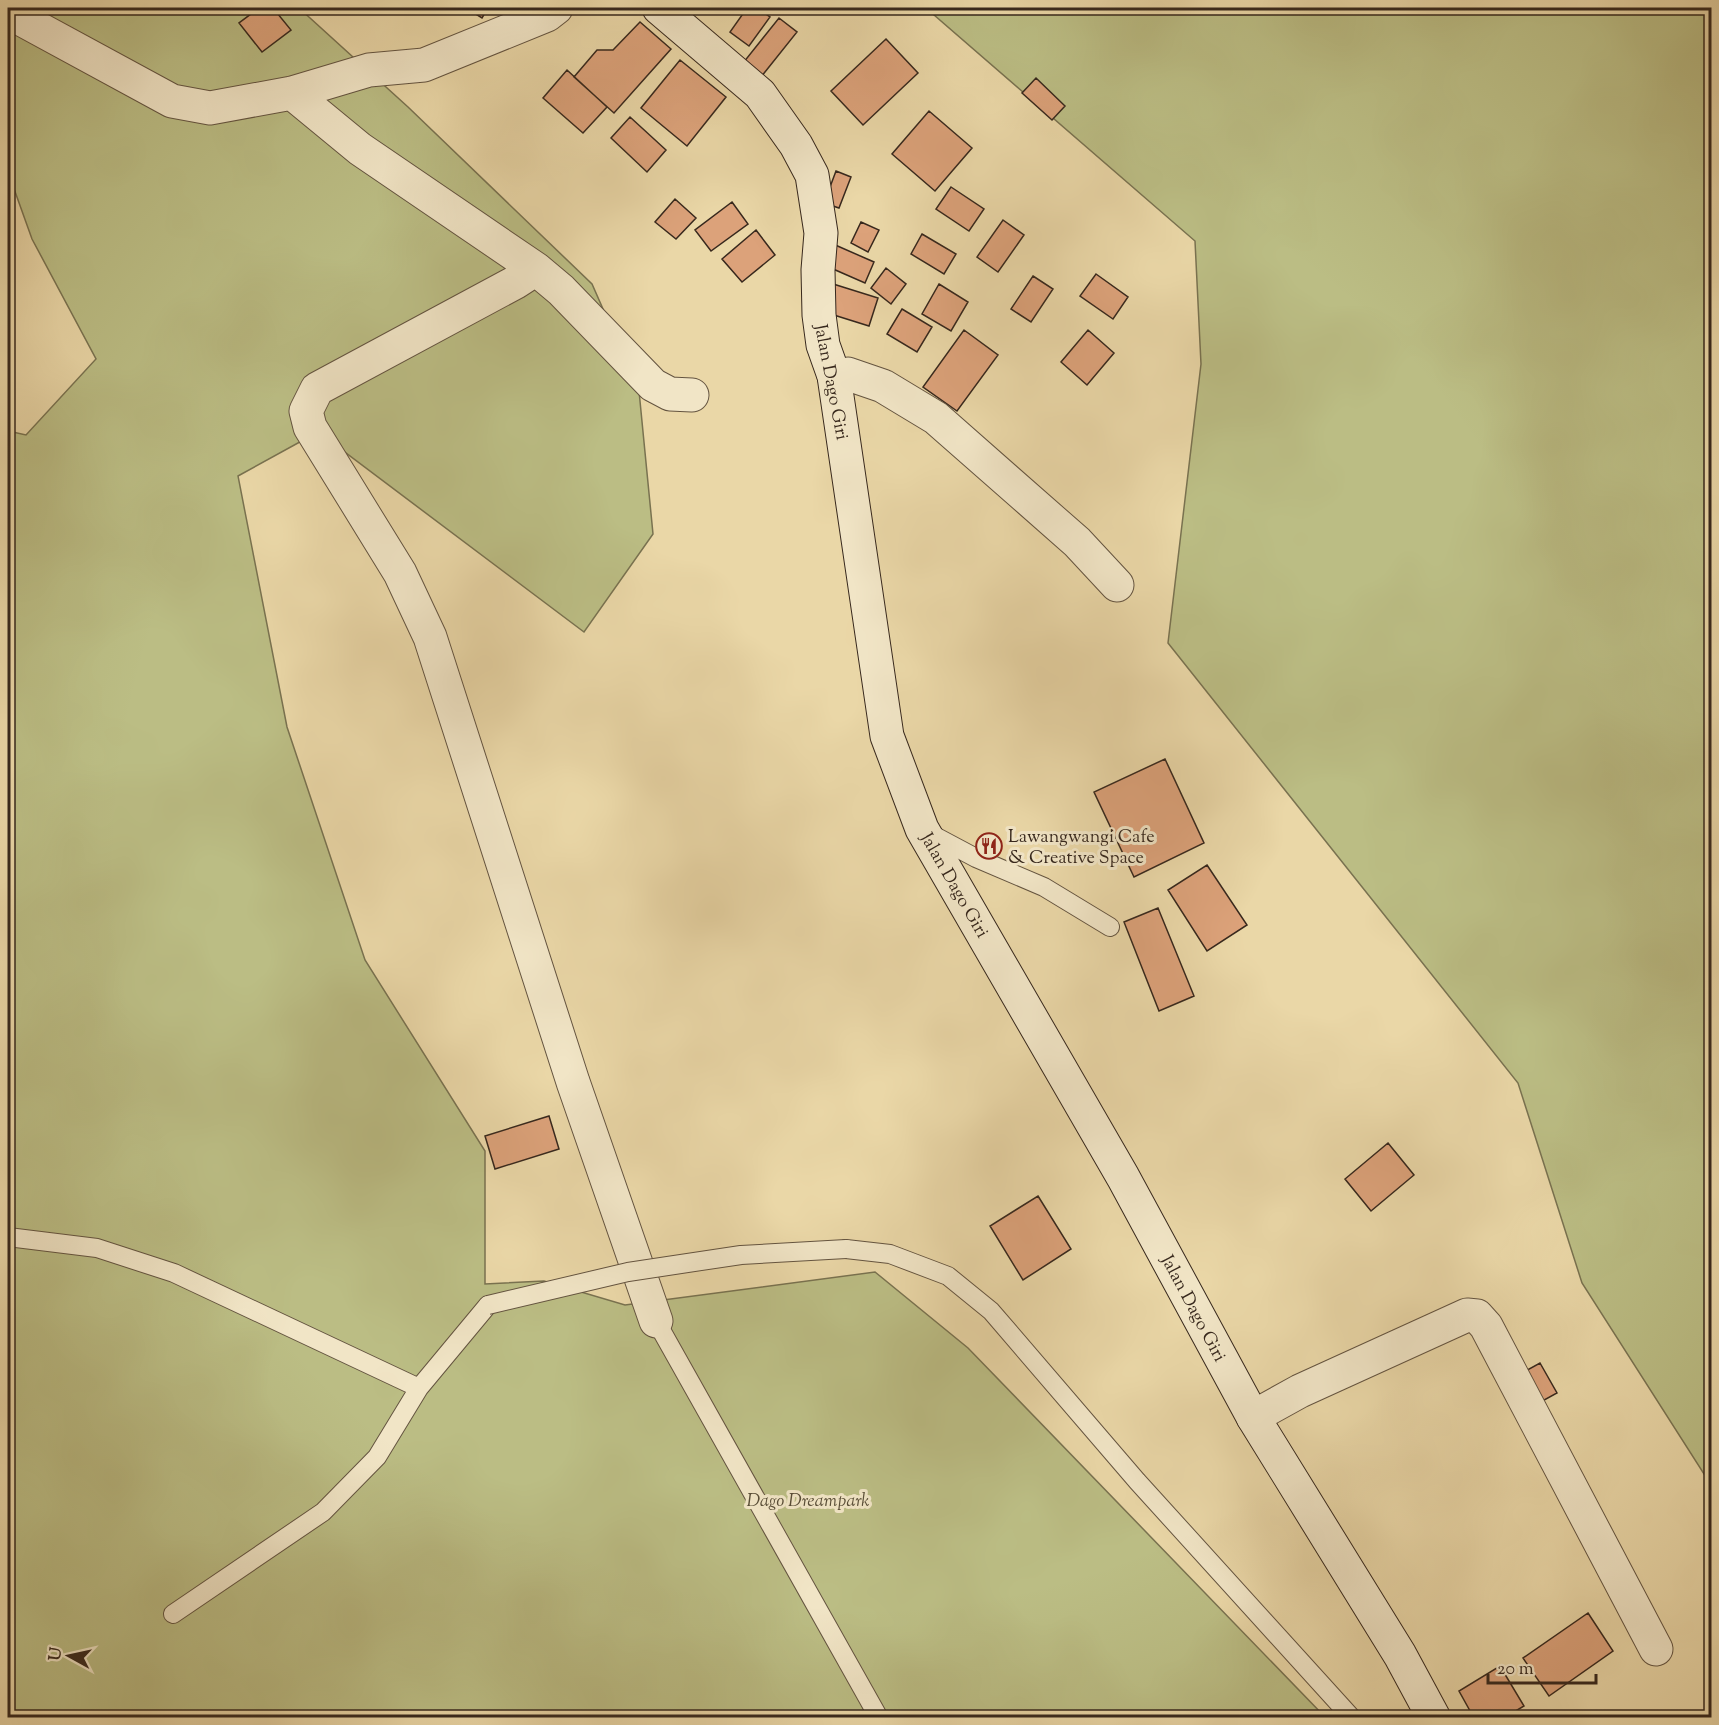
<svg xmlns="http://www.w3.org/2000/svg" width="1719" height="1725" viewBox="0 0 1719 1725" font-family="'Sorts Mill Goudy',serif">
	<rect width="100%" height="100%" fill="#ead7a7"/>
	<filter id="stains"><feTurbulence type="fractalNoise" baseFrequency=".00333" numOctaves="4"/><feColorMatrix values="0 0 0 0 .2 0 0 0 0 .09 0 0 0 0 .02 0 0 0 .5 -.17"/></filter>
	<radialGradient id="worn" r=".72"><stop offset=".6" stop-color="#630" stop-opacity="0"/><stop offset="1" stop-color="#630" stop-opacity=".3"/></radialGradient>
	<path fill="#bbbd84" stroke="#797250" stroke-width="1.5" d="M8,8H299L408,107L592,284L639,391L653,534L584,632L318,432L238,476L287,727L365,960L485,1151V1284L544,1281L625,1305L875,1272L968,1348L1325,1717H8V431L26,435L96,359L32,239L8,172Z
		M926,8H1711V1485L1582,1283L1518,1083L1168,643L1201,364L1195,241Z"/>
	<path fill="#dca27a" stroke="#37281d" stroke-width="1.5" d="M259,8H273L291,30L262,52L239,23Z
		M466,8H488L482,18Z
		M747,8H757L770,17L749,46L730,32Z
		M779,18L797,32L761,77L743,63Z
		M640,22L671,49L614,113L574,77L597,50H613Z
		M886,39L918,73L863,125L831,91Z
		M680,60L726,97L687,146L641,108Z
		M567,70L607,107L583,133L543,98Z
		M1036,78L1065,106L1052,120L1022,93Z
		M929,111L972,148L935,191L892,154Z
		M630,117L666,150L647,172L611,138Z
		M836,171L851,177L839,208L824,203Z
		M951,187L984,209L969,231L936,209Z
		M675,199L696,218L676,239L655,222Z
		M732,202L748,224L711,251L695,230Z
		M1003,220L1024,235L998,272L977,257Z
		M861,222L879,230L868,252L851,243Z
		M756,230L775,255L742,282L722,259Z
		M922,234L956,254L944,274L911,254Z
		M833,244L874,262L865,283L824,265Z
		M886,268L906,284L891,304L871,288Z
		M1096,274L1128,297L1113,319L1080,296Z
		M1033,276L1053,289L1031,322L1011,309Z
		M830,283L878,298L869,326L821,311Z
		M939,284L968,302L951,331L922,314Z
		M902,309L932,327L917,352L887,334Z
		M964,330L998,355L957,411L923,387Z
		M1088,330L1114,353L1087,385L1061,362Z
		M1165,759L1204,843L1134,877L1094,792Z
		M1207,865L1247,925L1207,951L1168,890Z
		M1158,908L1194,996L1159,1011L1124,922Z
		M549,1116L559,1149L495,1169L485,1136Z
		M1388,1143L1414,1175L1371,1211L1345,1179Z
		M1038,1196L1071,1249L1023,1280L990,1226Z
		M1540,1363L1557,1393L1537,1404L1520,1374Z
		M1588,1613L1613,1651L1549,1696L1523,1658Z
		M1500,1666L1524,1706L1504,1718H1474L1459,1691Z"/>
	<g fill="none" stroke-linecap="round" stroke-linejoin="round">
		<g stroke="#645440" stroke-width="20">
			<path id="lane" d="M929,833L976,858L1044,887L1110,927
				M8,1237L97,1248L174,1273L419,1388L488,1305
				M846,1249L890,1254L948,1276L991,1311L1137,1481L1352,1718
				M656,1321L879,1718
				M173,1614L323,1512L377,1457L419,1388"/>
		</g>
		<g stroke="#645440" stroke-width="35">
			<path id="street" d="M8,12L172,101L210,108L292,93L369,70L424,65L547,15L556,8
				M292,93L360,149L536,269L561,290L653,385L670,394L692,395
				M536,269L516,282L317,389L306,411L310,427L400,573L430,637L573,1082L656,1321
				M834,376L848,374L883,386L936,418L1077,542L1117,585
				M1253,1417L1300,1391L1467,1315L1477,1316L1486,1326L1656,1649"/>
		</g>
		<g stroke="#37281d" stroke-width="35">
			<path id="secondary" d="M659,8L760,94L796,145L812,175L821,233L818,270L819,315L823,345L834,376L887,736L922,829L1123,1177L1253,1417L1400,1655L1434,1718"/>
		</g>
		<use href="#lane" stroke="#f1e5c6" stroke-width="18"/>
		<use href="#street" stroke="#f1e5c6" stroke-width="33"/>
		<use href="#secondary" stroke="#f1e5c6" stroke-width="33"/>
		<g stroke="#645440" stroke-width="20" stroke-linecap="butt">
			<path id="lane-bridge" d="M488,1305L628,1272L741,1255L846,1249"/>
		</g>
		<use href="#lane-bridge" stroke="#f1e5c6" stroke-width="18"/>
	</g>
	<defs>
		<g id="restaurant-ring" transform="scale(1.35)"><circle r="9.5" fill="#f1e5c6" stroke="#8f2418" stroke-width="1.5"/><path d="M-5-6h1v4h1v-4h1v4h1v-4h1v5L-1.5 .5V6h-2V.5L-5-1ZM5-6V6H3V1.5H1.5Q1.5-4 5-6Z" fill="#8f2418"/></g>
	</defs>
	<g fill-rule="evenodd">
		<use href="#restaurant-ring" x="989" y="846"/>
	</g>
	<g text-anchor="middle" stroke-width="6" stroke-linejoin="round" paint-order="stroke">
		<g font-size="18" fill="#37281d" stroke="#f1e5c6">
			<text transform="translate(832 382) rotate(79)" y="6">Jalan Dago Giri</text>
			<text transform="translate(955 885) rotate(60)" y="6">Jalan Dago Giri</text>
			<text transform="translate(1194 1308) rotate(62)" y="6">Jalan Dago Giri</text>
		</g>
		<g font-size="18" fill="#37281d" stroke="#f1e5c6" text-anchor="start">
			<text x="1008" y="842">Lawangwangi Cafe<tspan x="1008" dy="21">&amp; Creative Space</tspan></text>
		</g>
		<g font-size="18" font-style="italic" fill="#584d37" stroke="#f1e5c6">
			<text x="808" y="1506">Dago Dreampark</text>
		</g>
	</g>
	<rect width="1719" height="1725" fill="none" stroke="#ead7a7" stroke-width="30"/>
	<rect x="9" y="9" width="1701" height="1707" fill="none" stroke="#37281d" stroke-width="3"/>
	<rect x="15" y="15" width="1689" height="1695" fill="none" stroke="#37281d" stroke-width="1.5"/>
	<g transform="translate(69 1656) rotate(278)" stroke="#f1e5c6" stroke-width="4.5" paint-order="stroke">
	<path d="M0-4.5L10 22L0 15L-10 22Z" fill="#37281d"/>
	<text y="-9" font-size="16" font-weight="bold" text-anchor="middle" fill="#37281d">U</text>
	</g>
	<path d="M1488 1674v9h108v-9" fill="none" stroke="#37281d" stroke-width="3"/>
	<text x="1497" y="1674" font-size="18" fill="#37281d" stroke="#f1e5c6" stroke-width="4.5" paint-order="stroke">20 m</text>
	<rect width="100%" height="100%" filter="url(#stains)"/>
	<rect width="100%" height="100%" fill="url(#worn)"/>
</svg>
